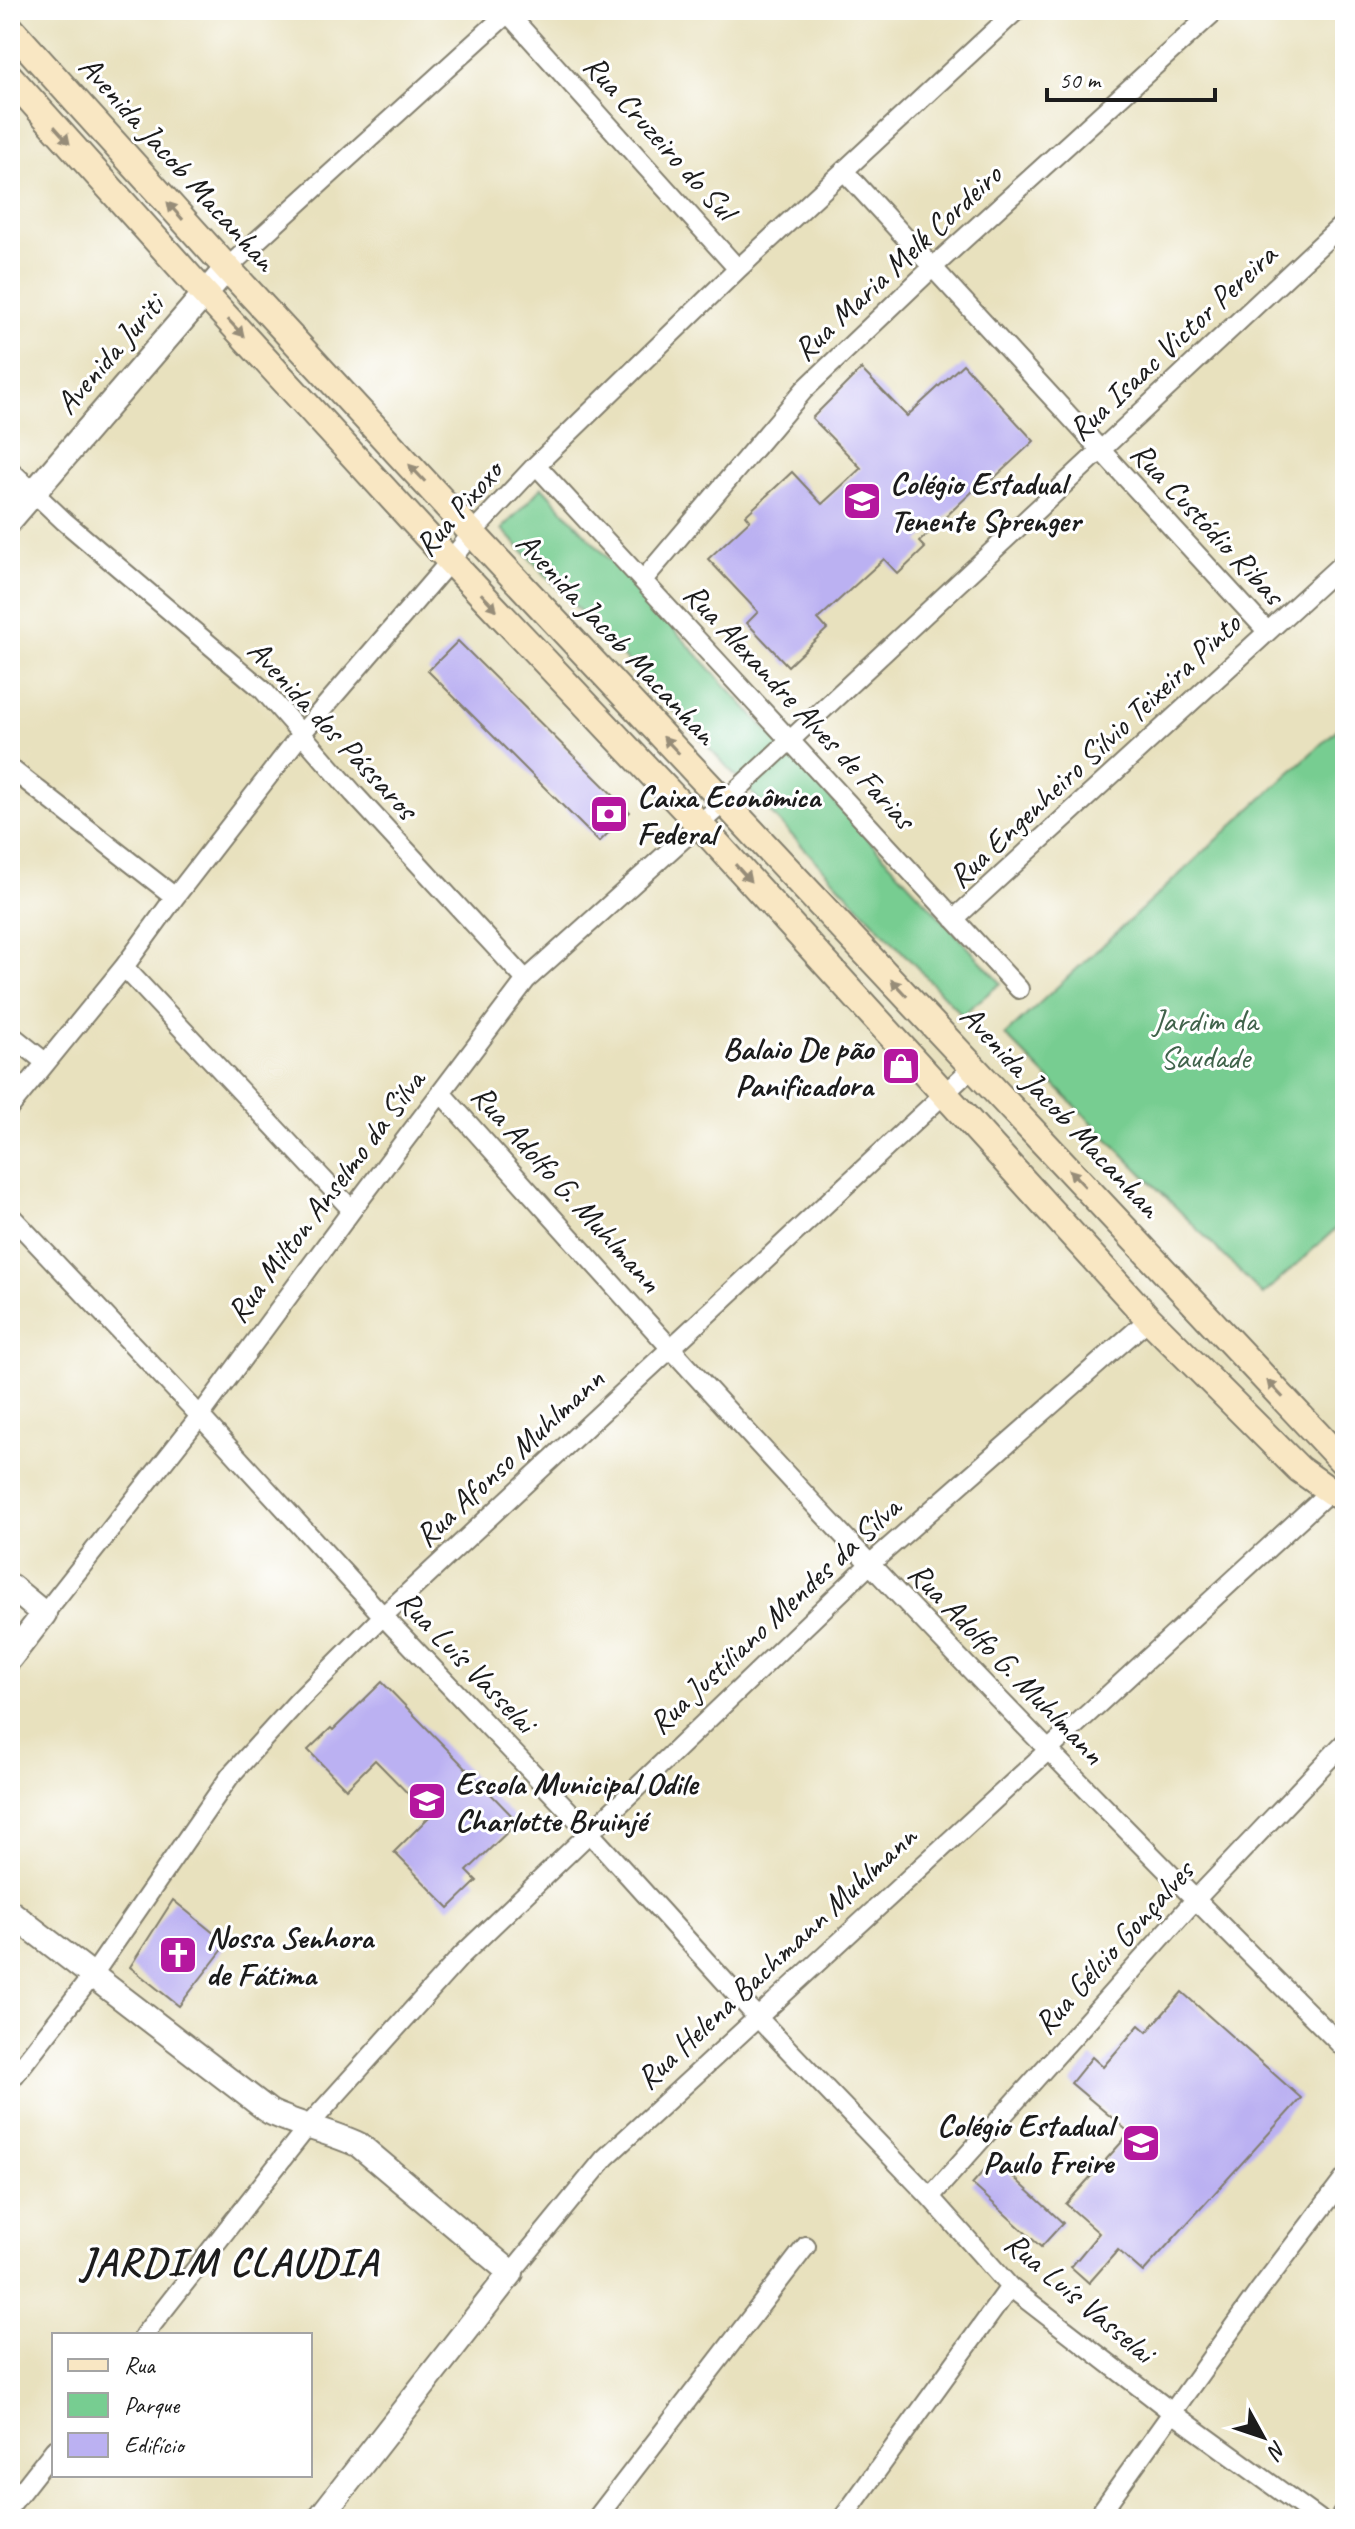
<svg xmlns="http://www.w3.org/2000/svg" width="1355" height="2529" viewBox="0 0 1355 2529" font-family="Caveat,sans-serif">
	<rect width="100%" height="100%" fill="#fff"/>
	<filter id="ink" filterUnits="userSpaceOnUse"><feTurbulence type="fractalNoise" baseFrequency=".0125" numOctaves="2"/><feDisplacementMap in="SourceGraphic" scale="16" xChannelSelector="R" yChannelSelector="G"/><feConvolveMatrix kernelMatrix="1 2 1 2 8 2 1 2 1" color-interpolation-filters="sRGB"/></filter>
	<filter id="wash" filterUnits="userSpaceOnUse"><feTurbulence type="fractalNoise" baseFrequency=".006" numOctaves="4" result="noise"/><feDisplacementMap in="SourceGraphic" scale="32" xChannelSelector="R" yChannelSelector="G"/><feGaussianBlur stdDeviation="1.8" result="paint"/><feColorMatrix in="noise" values="0 0 0 0 0 0 0 0 0 0 0 0 0 0 0 0 0 1.4 0 .05"/><feComposite in="paint" operator="in"/></filter>
	<g filter="url(#wash)">
		<rect width="100%" height="100%" fill="#e8e1be"/>
		<path fill="#77cd91" stroke="#4a7456" stroke-width="2" d="M542,487L1001,983L962,1015L502,529Z
			M1345,722V1220L1263,1295L1005,1035Z"/>
		<g id="blocks">
			<path fill="#bbb1f2" d="M963,364L1034,441L977,494L974,490L919,542L925,548L898,574L884,559L818,619L827,629L788,666L747,623L758,612L708,559L750,520L746,515L792,472L822,504L861,468L812,418L861,369L907,416Z
				M458,641L630,812L599,842L428,671Z
				M382,1682L518,1822L467,1871L477,1881L449,1908L394,1852L430,1816L375,1760L346,1789L308,1750L331,1728L333,1730Z
				M173,1900L227,1944L179,2006L130,1967Z
				M1182,1992L1301,2098L1143,2272L1118,2250L1089,2283L1071,2267L1099,2233L1066,2204L1130,2133L1071,2083L1092,2057L1103,2067L1139,2025L1147,2032Z
				M994,2159L1063,2223L1041,2247L972,2184Z"/>
		</g>
	</g>
	<g filter="url(#ink)">
		<use href="#blocks" fill-opacity="0" stroke="#827e6d" stroke-width="2"/>
		<g fill="none" stroke-linecap="round" stroke-linejoin="round">
			<g stroke="#827e6d" stroke-width="22">
				<path id="minor" d="M505,10L738,269
					M845,172L1267,631
					M227,268L511,10
					M536,465L1019,989
					M10,470L64,521L263,690L354,794L526,980
					M643,580L804,390L933,267L1216,10
					M10,768L175,897
					M954,919L1345,561
					M124,967L352,1210
					M10,1034L45,1062
					M442,1094C583,1252 724,1409 869,1563C1024,1728 1184,1889 1345,2049
					M10,1107L124,967L175,897L301,734L450,561L472,533L536,465L738,269L1017,10
					M10,1215L200,1416L383,1616L588,1831L757,2017L930,2197L1010,2287L1173,2413L1319,2519
					M44,1614L200,1416L352,1210L526,980L724,802L1345,222
					M10,2081L92,1976L230,1776L299,1700L383,1616L973,1067
					M930,2197L1195,1900L1345,1742
					M511,2273L605,2158L1330,1491
					M144,2335L308,2126L462,1955L870,1564L1149,1319
					M10,2506L54,2450
					M596,2519L806,2246
					M842,2519L1010,2287
					M1096,2519L1259,2291L1345,2178
					M1339,2519L1345,2510"/>
			</g>
			<g stroke="#827e6d" stroke-width="28">
				<path id="tertiary" d="M10,520L227,268
					M10,1586L44,1614L10,1658
					M10,1912L270,2112C299,2126 330,2131 359,2145L511,2273L319,2519"/>
			</g>
			<g stroke="#827e6d" stroke-width="30">
				<path id="secondary" d="M10,28L227,268L472,533L1345,1464
					M10,77L204,293L450,561L699,824L1149,1319L1299,1469L1330,1491L1345,1499"/>
			</g>
			<use href="#minor" stroke="#fff" stroke-width="18"/>
			<use href="#tertiary" stroke="#fff" stroke-width="24"/>
			<use href="#secondary" stroke="#f9e7c3" stroke-width="26"/>
		</g>
		<defs><path id="oneway-solid" d="M-6-.8H1V-3.2L6.5 0L1 3.2V.8H-6Z" transform="scale(2)"/></defs>
		<g fill="#968c78">
			<use href="#oneway-solid" transform="translate(62 135) rotate(48)"/>
			<use href="#oneway-solid" transform="translate(175 211) rotate(-132)"/>
			<use href="#oneway-solid" transform="translate(236 328) rotate(47)"/>
			<use href="#oneway-solid" transform="translate(417 473) rotate(-133)"/>
			<use href="#oneway-solid" transform="translate(489 602) rotate(47)"/>
			<use href="#oneway-solid" transform="translate(671 745) rotate(-133)"/>
			<use href="#oneway-solid" transform="translate(743 873) rotate(48)"/>
			<use href="#oneway-solid" transform="translate(899 988) rotate(-133)"/>
			<use href="#oneway-solid" transform="translate(1077 1178) rotate(-133)"/>
			<use href="#oneway-solid" transform="translate(1275 1389) rotate(-133)"/>
		</g>
	</g>
	<defs>
		<g id="school-square" transform="scale(2)"><rect x="-9" y="-9" width="18" height="18" rx="4" fill="#b5179e" stroke="#fff"/><path d="M0-5L7-2L0 1L-7-2ZM-4 1L0 2.5L4 1V4Q0 6-4 4Z" fill="#fff"/></g>
		<g id="bank-square" transform="scale(2)"><rect x="-9" y="-9" width="18" height="18" rx="4" fill="#b5179e" stroke="#fff"/><path d="M-6-4H6V4H-6ZM0-2.3a2.3 2.3 0 1 0 0 4.6a2.3 2.3 0 1 0 0-4.6Z" fill="#fff"/></g>
		<g id="shop-square" transform="scale(2)"><rect x="-9" y="-9" width="18" height="18" rx="4" fill="#b5179e" stroke="#fff"/><path d="M-5-2.5h2.3a2.7 3.5 0 0 1 5.4 0H5L5.5 6h-11ZM-1.5-2.5h3a1.5 2.3 0 0 0-3 0Z" fill="#fff"/></g>
		<g id="church-square" transform="scale(2)"><rect x="-9" y="-9" width="18" height="18" rx="4" fill="#b5179e" stroke="#fff"/><path d="M-1.2-6h2.4v3.5h3.3v2.4h-3.3V6h-2.4V-.1h-3.3v-2.4h3.3Z" fill="#fff"/></g>
	</defs>
	<g fill-rule="evenodd">
		<use href="#school-square" x="862" y="501"/>
		<use href="#bank-square" x="609" y="814"/>
		<use href="#shop-square" x="901" y="1066"/>
		<use href="#school-square" x="427" y="1801"/>
		<use href="#church-square" x="178" y="1955"/>
		<use href="#school-square" x="1141" y="2143"/>
	</g>
	<g text-anchor="middle" stroke-width="6" stroke-linejoin="round" paint-order="stroke">
		<g font-size="32" fill="#1c1c1c" stroke="#fff">
			<text transform="translate(660 137) rotate(48)" y="11">Rua Cruzeiro do Sul</text>
			<text transform="translate(178 163) rotate(48)" y="11">Avenida Jacob Macanhan</text>
			<text transform="translate(897 262) rotate(-43)" y="11">Rua Maria Melk Cordeiro</text>
			<text transform="translate(1172 342) rotate(-43)" y="11">Rua Isaac Victor Pereira</text>
			<text transform="translate(109 354) rotate(-49)" y="11">Avenida Juriti</text>
			<text transform="translate(458 508) rotate(-49)" y="11">Rua Pixoxo</text>
			<text transform="translate(1208 523) rotate(47)" y="11">Rua Custódio Ribas</text>
			<text transform="translate(617 638) rotate(47)" y="11">Avenida Jacob Macanhan</text>
			<text transform="translate(800 706) rotate(47)" y="11">Rua Alexandre Alves de Farias</text>
			<text transform="translate(333 729) rotate(47)" y="11">Avenida dos Pássaros</text>
			<text transform="translate(1094 750) rotate(-43)" y="11">Rua Engenheiro Silvio Teixeira Pinto</text>
			<text transform="translate(1061 1111) rotate(47)" y="11">Avenida Jacob Macanhan</text>
			<text transform="translate(567 1188) rotate(48)" y="11">Rua Adolfo G. Muhlmann</text>
			<text transform="translate(325 1196) rotate(-53)" y="11">Rua Milton Anselmo da Silva</text>
			<text transform="translate(509 1457) rotate(-43)" y="11">Rua Afonso Muhlmann</text>
			<text transform="translate(774 1615) rotate(-43)" y="11">Rua Justiliano Mendes da Silva</text>
			<text transform="translate(467 1661) rotate(46)" y="11">Rua Luís Vasselai</text>
			<text transform="translate(1007 1663) rotate(46)" y="11">Rua Adolfo G. Muhlmann</text>
			<text transform="translate(1113 1947) rotate(-48)" y="11">Rua Gélcio Gonçalves</text>
			<text transform="translate(776 1957) rotate(-43)" y="11">Rua Helena Bachmann Muhlmann</text>
			<text transform="translate(1080 2297) rotate(40)" y="11">Rua Luís Vasselai</text>
		</g>
		<g font-size="32" font-weight="bold" fill="#1c1c1c" stroke="#fff" text-anchor="start">
			<text x="890" y="494">Colégio Estadual<tspan x="890" dy="37">Tenente Sprenger</tspan></text>
			<text x="637" y="807">Caixa Econômica<tspan x="637" dy="37">Federal</tspan></text>
			<text x="873" y="1059" text-anchor="end">Balaio De pão<tspan x="873" dy="37">Panificadora</tspan></text>
			<text x="455" y="1794">Escola Municipal Odile<tspan x="455" dy="37">Charlotte Bruinjé</tspan></text>
			<text x="206" y="1948">Nossa Senhora<tspan x="206" dy="37">de Fátima</tspan></text>
			<text x="1113" y="2136" text-anchor="end">Colégio Estadual<tspan x="1113" dy="37">Paulo Freire</tspan></text>
		</g>
		<g font-size="32" fill="#40634b" stroke="#fff">
			<text x="1205" y="1031">Jardim da<tspan x="1205" dy="37">Saudade</tspan></text>
		</g>
		<g font-size="40" font-weight="bold" letter-spacing="2" fill="#1c1c1c" stroke="#fff">
			<text x="230" y="2275">JARDIM CLAUDIA</text>
		</g>
	</g>
	<rect width="1355" height="2529" fill="none" stroke="#fff" stroke-width="40"/>
	<rect x="52" y="2333" width="260" height="144" fill="#ffffff" stroke="#a4a4a4" stroke-width="2"/>
	<rect x="68" y="2359" width="40" height="12" fill="#f9e7c3" stroke="#a4a4a4" stroke-width="2"/>
	<text x="124" y="2373" font-size="24" fill="#1c1c1c">Rua</text>
	<rect x="68" y="2393" width="40" height="24" fill="#77cd91" stroke="#a4a4a4" stroke-width="2"/>
	<text x="124" y="2413" font-size="24" fill="#1c1c1c">Parque</text>
	<rect x="68" y="2433" width="40" height="24" fill="#bbb1f2" stroke="#a4a4a4" stroke-width="2"/>
	<text x="124" y="2453" font-size="24" fill="#1c1c1c">Edifício</text>
	<g transform="translate(1263 2437) rotate(130)" stroke="#ffffff" stroke-width="6" paint-order="stroke">
	<path d="M0-6L14 30L0 20L-14 30Z" fill="#1c1c1c"/>
	<text y="-12" font-size="22" font-weight="bold" text-anchor="middle" fill="#1c1c1c">N</text>
	</g>
	<path d="M1047 88v12h168v-12" fill="none" stroke="#1c1c1c" stroke-width="4"/>
	<text x="1059" y="88" font-size="24" fill="#1c1c1c" stroke="#ffffff" stroke-width="6" paint-order="stroke">50 m</text>
</svg>
